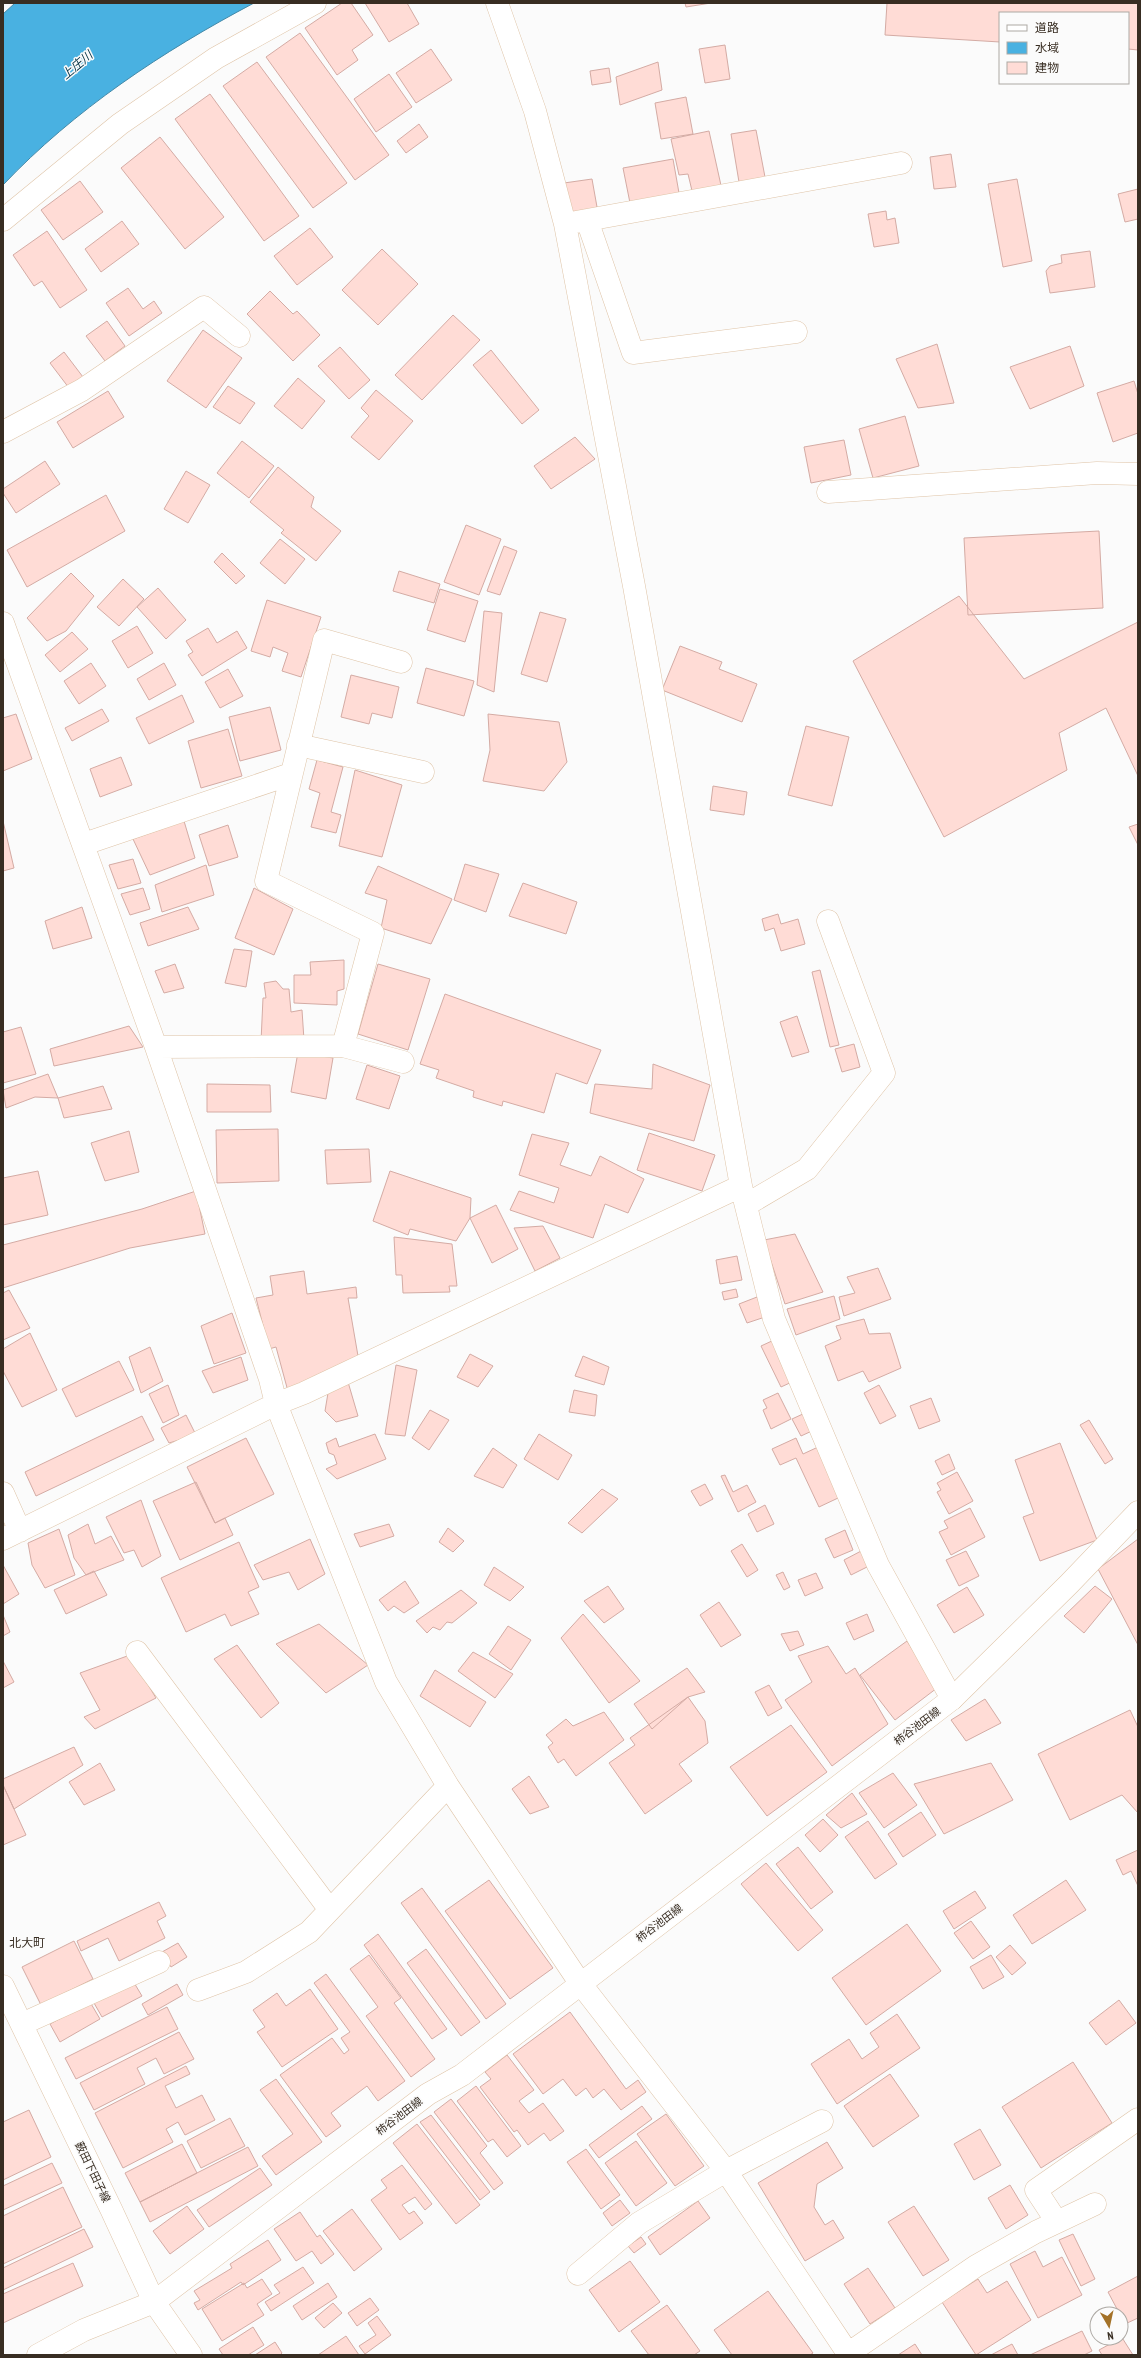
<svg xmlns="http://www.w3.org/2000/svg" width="1141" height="2358" viewBox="0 0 1141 2358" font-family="'PT Sans Narrow','Noto Sans JP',sans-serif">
	<rect width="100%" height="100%" fill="#fbfbfb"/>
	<path fill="#49b1e1" stroke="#4489a8" d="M15,3H254C163,51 74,110 3,185V14Z"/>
	<path fill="#ffdcd6" stroke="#d4aba4" d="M342,3H351L373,35L352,50L358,60L337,75L305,28Z
		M365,3H407L419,24L389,42Z
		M685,3H711L686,7Z
		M887,3H1138V50L1128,49V13H1000V42L885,35Z
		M300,33L389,155L355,180L266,57Z
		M725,45L730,79L705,83L699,49Z
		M431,49L452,80L416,103L396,73Z
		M257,62L347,183L313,208L223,86Z
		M658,62L662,90L620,105L616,77Z
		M609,68L611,82L592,85L590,71Z
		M389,74L412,107L376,132L354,99Z
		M210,94L299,216L264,241L175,119Z
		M686,97L693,134L661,139L655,103Z
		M419,124L428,137L406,153L397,141Z
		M756,130L765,177L739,182L731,134Z
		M709,131L722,190L693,195L688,174L679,175L671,139Z
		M160,137L224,217L185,249L121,168Z
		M951,154L956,187L934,189L930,157Z
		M673,159L679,193L630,203L623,168Z
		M592,179L597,207L569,218L564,183Z
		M1017,179L1032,261L1003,267L988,184Z
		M80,181L103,212L63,240L41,210Z
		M1138,189V219L1125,222L1118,194Z
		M886,211L887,220L895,218L899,243L874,247L868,214Z
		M122,221L139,244L101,272L85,249Z
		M310,228L333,257L297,285L274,256Z
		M47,231L87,290L60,308L42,281L34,286L13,255Z
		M382,249L418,284L378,325L342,290Z
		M1090,251L1095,287L1050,293L1046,271L1050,266L1062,263L1061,255Z
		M128,288L143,309L154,301L162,313L129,336L106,303Z
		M270,291L293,314L297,311L320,335L293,361L247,314Z
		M453,315L480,340L422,400L395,375Z
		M107,321L125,346L105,361L86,336Z
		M203,330L242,358L206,408L167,381Z
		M937,344L954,403L918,408L896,359Z
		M1070,346L1084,386L1030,409L1010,367Z
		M340,347L370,380L349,399L318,366Z
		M491,350L539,410L522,424L473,365Z
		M64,352L83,377L69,388L50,363Z
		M298,378L325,401L302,429L274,406Z
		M1134,381L1138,394V433L1113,442L1097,393Z
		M228,386L255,403L240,424L213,407Z
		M376,390L413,421L379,460L351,437L369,416L361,408Z
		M108,391L124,417L73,448L57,422Z
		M905,416L919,466L873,478L859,429Z
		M575,437L595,459L551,489L534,466Z
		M844,440L851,475L811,483L804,447Z
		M242,441L274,466L249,498L217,473Z
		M45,461L60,484L16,513L3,493V489Z
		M278,467L314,497L311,507L341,531L316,561L281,533L284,530L250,502Z
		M186,471L210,485L188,523L164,509Z
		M106,495L125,531L27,587L7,550Z
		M466,525L501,539L479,595L444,582Z
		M1099,531L1103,608L968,615L964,538Z
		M280,539L305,559L285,584L260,563Z
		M504,546L517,551L500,595L487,591Z
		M222,553L245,576L236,584L214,562Z
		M399,571L440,584L434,603L393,591Z
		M71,573L94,596L66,631L47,641L27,618Z
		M123,579L144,599L119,626L97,607Z
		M158,588L186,620L166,639L137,607Z
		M440,589L478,601L465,642L427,630Z
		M959,596L1024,679L1138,622V776L1106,708L1059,733L1067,770L944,837L853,661Z
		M267,600L321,617L301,677L282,671L288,653L273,647L270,657L251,651Z
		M484,611L502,613L494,692L477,685Z
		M540,612L566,619L547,682L521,674Z
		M137,626L153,653L128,668L112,641Z
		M208,628L217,643L237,631L247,648L202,676L188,655L193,652L186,641Z
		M72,632L88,649L60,672L45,655Z
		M680,646L722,662L719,669L757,684L742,722L662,690Z
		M91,663L106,686L79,704L64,681Z
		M164,663L176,685L149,700L137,679Z
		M426,668L474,681L464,716L417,703Z
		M228,669L243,696L220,708L205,682Z
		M351,675L399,687L392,718L372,713L369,724L341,717Z
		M182,695L194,722L149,744L136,718Z
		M270,707L281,750L240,761L229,717Z
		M102,709L109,721L72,741L65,728Z
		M16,714L32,759L3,771V718Z
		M488,714L559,722L567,762L544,791L483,781L490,750Z
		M806,726L849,737L832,806L788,795Z
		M228,729L242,776L201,788L188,741Z
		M121,757L132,785L100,797L90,769Z
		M317,760L343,767L331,812L341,815L336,833L311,827L320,793L309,789Z
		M355,770L402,785L382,857L339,846Z
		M713,786L747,792L744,815L710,810Z
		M3,821L14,868L3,871Z
		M184,821L195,858L150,875L133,839Z
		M1138,824V845L1129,827Z
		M228,825L238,857L209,866L199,835Z
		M133,859L141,883L118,889L109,865Z
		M465,864L499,874L486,912L454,900Z
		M206,865L214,895L162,912L155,885Z
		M378,866L452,899L431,944L381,928L387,900L365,893Z
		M523,883L577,902L566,934L509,916Z
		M143,888L150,909L130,915L121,894Z
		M254,888L293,909L274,955L235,938Z
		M82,907L92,938L53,949L45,921Z
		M188,907L199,929L148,946L140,923Z
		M778,914L781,924L798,919L805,944L781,951L774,928L765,931L762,919Z
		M234,949L252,951L246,987L225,983Z
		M344,960V989L337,991V1005L294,1003V975H311L310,962Z
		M175,964L184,988L164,993L155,971Z
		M378,964L430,979L408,1050L358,1034Z
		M820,970L839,1045L830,1047L812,972Z
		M276,981L283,989H289L291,1012L302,1010L304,1040L261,1042L263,998H266L264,983Z
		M445,994L601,1050L587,1084L556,1073L544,1113L503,1101L502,1106L473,1097L474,1091L436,1078L439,1070L420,1064Z
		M797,1016L809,1052L792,1057L780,1022Z
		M129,1026L143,1047L54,1066L50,1049Z
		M21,1027L36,1074L3,1083V1032Z
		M854,1044L860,1067L842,1072L835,1049Z
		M298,1052L333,1058L326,1099L291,1092Z
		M653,1064L710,1085L694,1141L590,1113L595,1084L652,1089Z
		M367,1065L400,1076L389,1109L356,1099Z
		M48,1074L58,1098L35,1097L6,1108L3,1090Z
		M207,1084L270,1085L271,1112H207Z
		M103,1086L112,1109L64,1118L58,1098Z
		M278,1129L279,1181L217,1183L216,1130Z
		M129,1131L139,1172L105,1181L91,1143Z
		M649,1133L715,1155L702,1191L637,1170Z
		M532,1134L569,1143L560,1165L591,1176L600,1156L644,1179L628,1213L605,1204L593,1238L510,1210L519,1191L554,1203L559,1188L519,1175Z
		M369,1149L371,1182L327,1184L325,1150Z
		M38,1171L48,1215L3,1225V1178Z
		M390,1171L471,1198L470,1218L456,1241L410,1229L408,1235L373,1221Z
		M196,1191L205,1234L130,1248L3,1288V1245L142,1209Z
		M496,1205L518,1249L492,1263L470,1218Z
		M543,1226L560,1258L535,1271L514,1228Z
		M795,1234L823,1292L785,1304L764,1240Z
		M394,1237L452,1244L457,1286H449L450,1292L403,1293L402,1275H396Z
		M737,1256L742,1280L720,1284L716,1260Z
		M878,1268L891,1299L844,1316L839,1297L855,1293L847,1277Z
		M304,1271L307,1294L356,1287L357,1298H348L358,1356L289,1395L276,1347L269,1349L256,1298L273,1295L270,1276Z
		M736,1289L738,1297L724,1300L722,1292Z
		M9,1290L30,1328L3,1340V1293Z
		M834,1296L840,1319L796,1335L787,1309Z
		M757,1297L765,1317L747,1323L739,1304Z
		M232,1313L246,1353L214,1364L201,1326Z
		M864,1319L869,1334L890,1333L901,1368L869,1382L863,1371L838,1381L825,1346L841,1339L836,1326Z
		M30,1333L57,1390L22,1407L3,1371V1349Z
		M774,1340L794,1381L781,1387L761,1346Z
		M150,1347L163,1381L141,1393L129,1357Z
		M470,1354L493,1366L478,1387L457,1377Z
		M583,1356L609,1367L604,1385L575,1376Z
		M241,1357L248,1380L213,1393L202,1371Z
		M119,1361L134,1390L76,1417L62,1389Z
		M396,1365L417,1370L405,1436L385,1434Z
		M348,1382L358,1416L336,1422L325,1411L329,1387Z
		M168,1385L179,1415L163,1423L149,1394Z
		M879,1385L896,1416L880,1424L864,1393Z
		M574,1390L597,1395L595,1416L569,1412Z
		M778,1393L791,1419L771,1429L763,1410L767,1408L763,1400Z
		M931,1398L940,1421L919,1429L910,1406Z
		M430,1410L449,1420L429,1450L412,1438Z
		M805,1413L814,1430L801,1436L792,1419Z
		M186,1415L196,1435L169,1443L161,1428Z
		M142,1416L154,1440L36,1496L25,1472Z
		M1089,1420L1113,1459L1105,1464L1080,1425Z
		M375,1434L386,1459L337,1479L326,1469L337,1464L334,1455L329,1453L326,1443L336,1438L339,1447Z
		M539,1434L572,1455L558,1480L524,1459Z
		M246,1438L274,1494L215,1523L187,1467Z
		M796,1438L803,1454L831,1441L855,1490L819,1507L796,1458L780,1465L772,1449Z
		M1060,1443L1097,1540L1040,1561L1023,1517L1034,1513L1015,1460Z
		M493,1448L517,1465L503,1488L474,1476Z
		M949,1454L955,1469L942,1475L935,1461Z
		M957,1472L973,1501L949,1514L937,1492L941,1490L937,1483Z
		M725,1475L733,1492L747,1485L756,1502L738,1512L721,1476Z
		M196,1482L215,1523L225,1518L233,1535L180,1560L153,1501Z
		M705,1484L713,1499L700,1506L691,1491Z
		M602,1489L618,1499L582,1533L568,1523Z
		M141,1500L161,1556L142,1567L134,1550L124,1553L106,1517Z
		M765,1505L774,1524L757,1532L748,1514Z
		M970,1508L985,1537L951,1555L939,1532L948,1528L944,1521Z
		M88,1524L95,1544L111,1536L124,1560L86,1575L74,1558L68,1535Z
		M389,1524L394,1536L360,1547L354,1534Z
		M448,1528L464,1541L453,1552L439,1542Z
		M59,1529L75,1575L45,1588L32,1565L28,1543Z
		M845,1530L853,1550L834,1558L825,1539Z
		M310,1539L325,1574L298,1590L289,1572L263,1580L254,1565Z
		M1138,1539V1645L1098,1569Z
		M239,1542L259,1587L248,1592L259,1614L231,1626L225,1614L186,1632L161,1578Z
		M742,1544L758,1570L747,1577L731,1551Z
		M863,1550L871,1565L851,1575L844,1560Z
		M966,1551L979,1576L959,1586L946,1560Z
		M3,1565L19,1594L3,1604Z
		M494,1567L524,1587L510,1601L484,1585Z
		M94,1571L107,1595L66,1614L54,1590Z
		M783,1572L790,1587L784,1590L776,1575Z
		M816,1573L823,1588L805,1596L798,1580Z
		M405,1581L419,1603L404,1613L394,1606L388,1611L379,1600Z
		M608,1586L624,1609L604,1623L584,1601Z
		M1095,1586L1112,1599L1084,1633L1064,1616Z
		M967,1587L984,1615L954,1633L937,1605Z
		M461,1590L477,1603L452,1623L447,1622L440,1630L433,1627L427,1633L416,1621Z
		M719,1602L741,1635L721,1647L700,1615Z
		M583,1614L640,1681L609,1703L561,1638Z
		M867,1614L874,1631L854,1640L846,1623Z
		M3,1615L10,1632L3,1636Z
		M319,1624L368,1665L326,1693L276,1644Z
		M508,1626L531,1640L511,1670L489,1654Z
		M798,1631L804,1645L790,1651L781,1634Z
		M907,1641L937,1688L895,1720L860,1675Z
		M237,1645L279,1703L261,1718L214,1659Z
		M828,1646L846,1674L855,1668L888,1724L832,1766L785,1700L812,1682L798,1656Z
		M473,1652L513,1674L495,1698L458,1671Z
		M130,1655L156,1698L95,1729L84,1717L100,1710L80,1673Z
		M3,1661L14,1682L3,1688Z
		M687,1668L705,1692L688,1697L652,1729L634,1704Z
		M435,1670L486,1702L470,1727L420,1696Z
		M769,1685L782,1708L768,1716L755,1692Z
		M688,1697L705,1721L708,1743L679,1764L692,1781L645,1814L609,1763L635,1745L630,1738Z
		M985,1699L1001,1723L966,1741L951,1720Z
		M1130,1710L1138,1727V1813L1122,1795L1070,1820L1038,1754Z
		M604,1712L624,1740L576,1776L564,1759L558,1763L548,1747L553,1743L546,1735L566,1719L573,1726Z
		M791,1725L827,1772L767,1816L730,1767Z
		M74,1747L83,1765L14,1809L3,1785V1779Z
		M100,1763L115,1790L84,1805L69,1782Z
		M991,1763L1013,1800L944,1834L914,1784Z
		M893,1773L917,1805L884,1828L859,1793Z
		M529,1776L549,1807L530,1814L512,1789Z
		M3,1785L26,1835L3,1845Z
		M852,1793L867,1814L841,1828L826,1815Z
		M921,1812L936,1835L903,1857L888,1834Z
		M823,1819L838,1835L820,1852L805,1835Z
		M868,1821L897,1864L875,1879L845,1837Z
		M798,1847L833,1892L811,1909L776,1864Z
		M1138,1850V1886L1131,1871L1123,1875L1116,1860Z
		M766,1863L823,1930L798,1951L741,1884Z
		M489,1880L553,1968L510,1999L445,1911Z
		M1066,1880L1086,1910L1032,1944L1013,1915Z
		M422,1888L506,2004L486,2019L401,1903Z
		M975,1891L986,1908L954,1929L943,1911Z
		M159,1902L166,1916L157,1921L165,1938L119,1961L108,1938L81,1951L77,1941Z
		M971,1921L990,1947L973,1959L954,1933Z
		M907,1924L941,1971L866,2025L832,1978Z
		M378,1934L447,2029L432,2039L364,1945Z
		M74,1941L93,1979L41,2005L22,1967Z
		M178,1943L187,1957L171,1967L162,1952Z
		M1010,1945L1026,1963L1012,1975L996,1957Z
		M426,1949L480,2022L461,2036L407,1963Z
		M369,1955L401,1998L394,2003L435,2059L411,2077L366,2016L378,2007L350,1969Z
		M991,1955L1004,1977L983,1989L970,1967Z
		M326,1974L405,2081L378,2101L367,2086L331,2113L341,2126L326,2137L280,2075L332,2038L344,2054L349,2050L341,2038L350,2032L314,1983Z
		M133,1981L142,1996L102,2017L94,2003Z
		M177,1984L183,1995L148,2015L142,2004Z
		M310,1989L338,2029L282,2067L257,2032L265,2027L253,2010L277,1993L286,2006Z
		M1119,2000L1136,2023L1106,2045L1089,2023Z
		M90,2002L100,2019L60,2042L50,2024Z
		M167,2007L178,2029L76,2079L65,2058Z
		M570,2012L626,2089L638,2080L646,2092L621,2110L604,2089L593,2098L586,2088L576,2096L563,2079L543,2094L513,2054Z
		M897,2014L920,2048L837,2104L811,2064L849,2039L862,2059L879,2047L870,2033Z
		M179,2032L194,2059L164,2074L156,2058L137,2068L145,2084L94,2110L80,2083Z
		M507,2055L534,2090L519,2101L529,2113L543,2103L564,2131L550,2141L544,2133L528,2145L517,2130L514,2132L480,2087L491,2079L485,2072Z
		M1073,2062L1112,2123L1041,2168L1002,2107Z
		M186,2066L190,2074L165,2086L176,2108L202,2095L215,2120L185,2135L178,2122L166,2129L173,2142L123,2168L95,2113Z
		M890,2074L919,2116L873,2147L844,2106Z
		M276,2079L322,2142L276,2175L262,2156L293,2134L260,2090Z
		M476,2086L521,2146L507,2157L493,2139L488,2142L457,2101Z
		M451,2099L487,2146L480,2153L503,2183L494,2190L434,2112Z
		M642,2106L652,2119L599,2158L589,2145Z
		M29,2110L51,2157L3,2180V2122Z
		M666,2114L704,2166L675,2186L637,2134Z
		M431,2115L490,2192L480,2200L420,2122Z
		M230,2118L245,2146L201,2168L187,2141Z
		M417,2124L480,2205L456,2224L393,2143Z
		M980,2129L1001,2165L974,2180L954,2144Z
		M636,2141L667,2183L636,2206L605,2163Z
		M827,2142L843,2168L817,2184L814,2207L825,2225L833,2220L844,2238L805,2261L758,2183Z
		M182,2144L197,2173L140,2202L125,2173Z
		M248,2147L258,2166L150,2222L140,2202Z
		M586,2149L620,2195L601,2209L567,2162Z
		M52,2163L62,2183L3,2210V2186Z
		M402,2165L432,2204L425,2210L415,2197L402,2205L409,2214L414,2211L423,2223L400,2240L371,2200L387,2188L381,2180Z
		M260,2168L272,2185L209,2227L197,2210Z
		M1010,2185L1028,2215L1006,2229L988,2198Z
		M63,2187L82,2227L3,2264V2216Z
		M620,2200L630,2213L612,2226L603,2213Z
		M698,2201L710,2218L660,2255L648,2237Z
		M187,2206L204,2229L170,2254L153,2231Z
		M914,2206L949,2260L923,2276L888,2222Z
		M352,2209L382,2249L354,2271L323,2231Z
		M300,2212L317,2237L320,2235L334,2254L321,2264L312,2251L296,2261L274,2229Z
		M84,2229L93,2247L3,2290V2268Z
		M1073,2234L1095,2279L1081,2286L1059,2240Z
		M641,2237L646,2244L634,2253L628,2246Z
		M268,2240L281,2260L243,2285L241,2282L198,2310L194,2303L200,2300L194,2291L232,2268L230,2264Z
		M1035,2251L1043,2267L1062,2257L1082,2295L1038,2318L1010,2264Z
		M630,2261L660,2302L619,2332L589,2290Z
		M73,2263L83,2286L3,2323V2294Z
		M303,2267L314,2283L271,2311L265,2302L280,2293L274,2285Z
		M868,2268L895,2308L870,2324L844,2284Z
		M1138,2276V2318L1125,2324L1108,2292Z
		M262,2279L272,2294L257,2304L264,2315L222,2341L202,2309L244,2283L247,2288Z
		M978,2279L987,2293L1007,2281L1031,2320L976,2355L942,2302Z
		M328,2283L337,2297L302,2320L293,2306Z
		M768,2291L813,2353L810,2355H732L714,2330Z
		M370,2298L379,2310L357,2326L348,2313Z
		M333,2303L342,2313L324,2328L315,2318Z
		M667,2305L700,2351L694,2355H649L631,2331Z
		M377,2316L391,2335L365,2354L359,2346L376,2335L368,2323Z
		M253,2327L264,2345L248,2355H223L219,2349Z
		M1082,2331L1092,2351L1084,2355H1030Z
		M346,2336L359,2355H318Z
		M1121,2336L1133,2355H1102L1099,2350L1121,2338Z
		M275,2342L282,2353L280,2355H255Z
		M915,2344L922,2355H898Z
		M1012,2344L1018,2355H991Z"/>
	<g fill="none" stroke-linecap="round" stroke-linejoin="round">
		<g stroke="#dfc4a7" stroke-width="23">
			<path id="minor" d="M497,3L535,111L565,224L634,586L741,1186L774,1319L878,1565L952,1699
				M3,220L120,124L216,58L315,3
				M587,220L633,353L796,332
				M565,224L901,163
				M3,432L82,390L204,307L239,336
				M828,492L1097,473L1138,474
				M3,623L156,1047L270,1379L276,1404L386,1682L448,1786L580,1983L726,2171L849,2355
				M298,745L423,772
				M84,844L291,774
				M343,1046L373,933L266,881L324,640L401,662
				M156,1047L343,1046L403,1062
				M746,1205L807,1169L884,1073L828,921
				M3,1493L20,1531
				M3,1539L276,1404L304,1393L741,1186
				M137,1652L330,1910
				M198,1990L246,1972L309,1932L448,1786
				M22,2024L159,1962
				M1057,2222L1036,2190L1138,2119
				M578,2274L639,2223L726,2171L822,2121
				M38,2355L84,2330L154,2302
				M846,2355L976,2266L1036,2232L1095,2204"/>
		</g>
		<g stroke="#dfc4a7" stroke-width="23">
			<path id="major" d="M3,1986L111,2209L154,2302L191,2355
				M154,2302L428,2094L462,2075L952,1699L1069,1584L1138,1512"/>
		</g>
		<use href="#minor" stroke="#fff" stroke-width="22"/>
		<use href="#major" stroke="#fff" stroke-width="22"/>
	</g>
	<g text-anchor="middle" stroke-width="3" stroke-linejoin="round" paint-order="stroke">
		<g font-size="11" fill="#382d22" stroke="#fbfbfb">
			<text transform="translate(917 1726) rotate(-37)" y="4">柿谷池田線</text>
			<text transform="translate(659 1923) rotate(-37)" y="4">柿谷池田線</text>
			<text transform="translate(399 2116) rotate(-37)" y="4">柿谷池田線</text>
			<text transform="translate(93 2172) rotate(64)" y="4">薮田下田子線</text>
		</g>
		<g font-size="12" font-style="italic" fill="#002f42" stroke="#fbfbfb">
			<text transform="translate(77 65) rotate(-40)" y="4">上庄川</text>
		</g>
		<g font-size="12" fill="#382d22" stroke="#fbfbfb">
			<text x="27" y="1947">北大町</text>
		</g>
	</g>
	<rect width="1141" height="2358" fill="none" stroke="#382d22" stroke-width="8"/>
	<rect x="999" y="12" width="130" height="72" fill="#fbfbfb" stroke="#ada9a4"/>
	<rect x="1007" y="25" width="20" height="6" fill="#ffffff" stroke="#ada9a4"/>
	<text x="1035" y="32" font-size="12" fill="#382d22">道路</text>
	<rect x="1007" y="42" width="20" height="12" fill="#49b1e1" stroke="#ada9a4"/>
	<text x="1035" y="52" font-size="12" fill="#382d22">水域</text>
	<rect x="1007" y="62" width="20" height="12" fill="#ffdcd6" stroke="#ada9a4"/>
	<text x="1035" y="72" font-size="12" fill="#382d22">建物</text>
	<g transform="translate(1109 2326) rotate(171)"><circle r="19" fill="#fbfbfb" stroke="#ada9a4"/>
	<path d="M0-3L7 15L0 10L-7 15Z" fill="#a47228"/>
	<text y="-6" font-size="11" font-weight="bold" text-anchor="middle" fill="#382d22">N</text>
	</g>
</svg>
